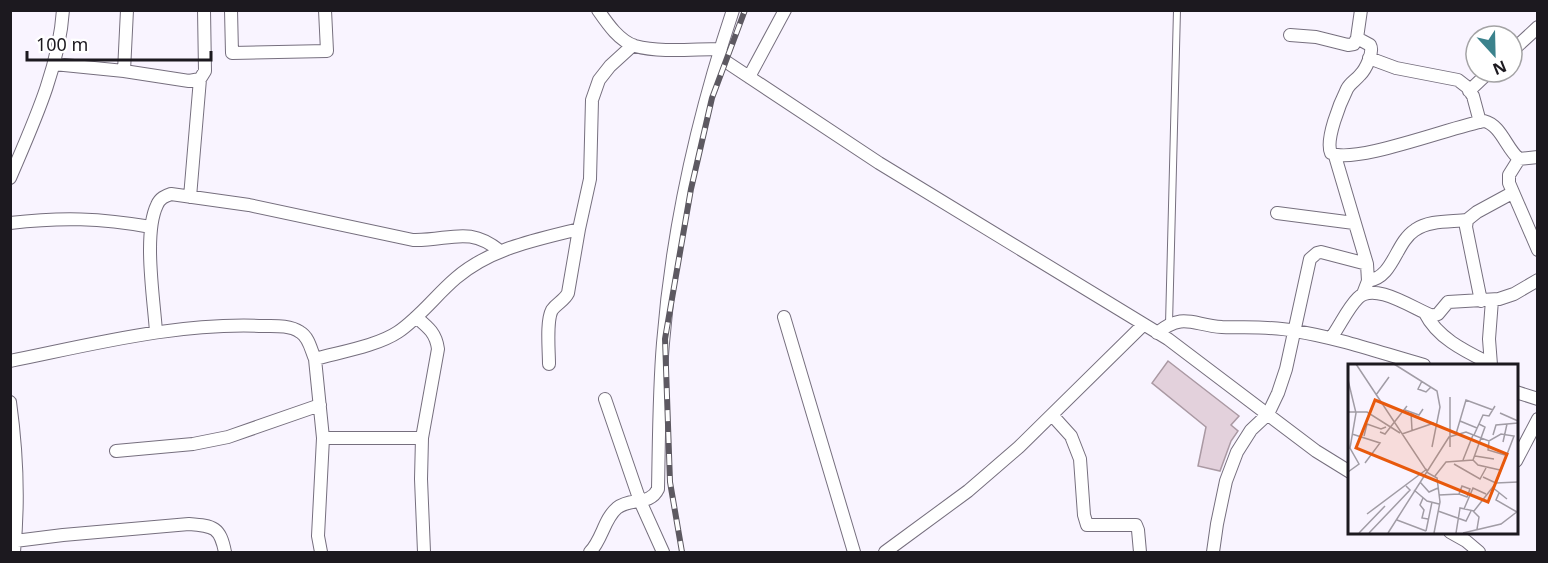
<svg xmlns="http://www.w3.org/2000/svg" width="1548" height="563" viewBox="0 0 1548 563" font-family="'Noto Sans',sans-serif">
	<rect width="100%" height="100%" fill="#f9f4ff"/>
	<path fill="#e3d1dc" stroke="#aa99a3" stroke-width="1.5" d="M1168,361L1239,416L1231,425L1238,431L1231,441L1220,471L1198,466L1206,427L1152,383Z"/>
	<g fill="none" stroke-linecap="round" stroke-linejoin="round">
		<g stroke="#766f7e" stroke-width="8">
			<path id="service" d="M1169,324L1177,10"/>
		</g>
		<g stroke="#766f7e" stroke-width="14">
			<path id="minor" d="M231,10L232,53L327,51L325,10
				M598,10C607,23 619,41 635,46C661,53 693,49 720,49L725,61L879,163L1168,339L1316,451L1350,472
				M1361,10L1357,38L1370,45C1374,52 1366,69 1360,75C1356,80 1350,83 1347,89C1340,103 1325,140 1331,153C1354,165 1454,126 1484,121C1501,125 1506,148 1519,159L1538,157
				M1290,35L1316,37L1348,45L1354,44L1357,38
				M1512,51L1538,27
				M1369,58L1396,68L1458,80L1467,87L1473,96L1480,122
				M54,64L124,71L189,81L200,79L205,71L204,10
				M124,71L127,10
				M749,77L785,10
				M1469,91L1489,72
				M1335,156L1367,264L1368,281L1363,294
				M1519,159L1509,175V183L1538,250
				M10,178C33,124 59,69 63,10
				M190,197L200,79
				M1277,213L1354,223
				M10,223C62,217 100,218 151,227
				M1368,281C1394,277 1395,243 1415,230C1429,220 1451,222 1467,220
				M1481,301L1466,227L1467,220L1477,212L1512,193
				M1425,313C1438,339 1467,352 1491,364
				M416,317C428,327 436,333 438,349L422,438L421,479L424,552
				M784,317L854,552
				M156,332C154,300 143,234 157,205C160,198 165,196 171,194L249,205L413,240C450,241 468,225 500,251
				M1157,333C1184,312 1192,325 1222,327C1247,328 1270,326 1295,331C1339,338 1381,353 1424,365
				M1331,338C1340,326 1347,309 1358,298C1375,281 1415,310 1433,316L1438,314L1448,302L1499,299L1514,294L1538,280
				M10,361C94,344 178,322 264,326C275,326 290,325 300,332C309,337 311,350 315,359
				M549,364C549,350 546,321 552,310C557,303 564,301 568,293L579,229
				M1491,365L1489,339L1492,300
				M1516,392L1538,399
				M605,399L640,501L663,552
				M10,402C17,452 19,502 14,552
				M1052,415L1071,436L1080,459L1084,515L1087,525H1136L1138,530L1140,552
				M323,438H422
				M116,451L193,444L228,437L320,405
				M1516,461L1538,419
				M1450,532L1466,541L1479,552
				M15,541L63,535L189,524C214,526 220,527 225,552
				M321,552L318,536L323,438L315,359C340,352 377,346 398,332C420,317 436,295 456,278C491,248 536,240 579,229L590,179L592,100L599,80L610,66L633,45
				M590,552C602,540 604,519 617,508C631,497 650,506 658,489C659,440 659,391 663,343C672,230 697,118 733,10
				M885,552L968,491L1019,447L1143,325
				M1213,552L1217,524L1226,481L1237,452L1251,430L1268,414L1278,393L1286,369L1310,259L1317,253L1321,252L1367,264"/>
		</g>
		<use href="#service" stroke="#fff" stroke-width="6"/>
		<use href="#minor" stroke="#fff" stroke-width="12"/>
		<g stroke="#5d5961" stroke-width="6">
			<path id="rail" d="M682,552L670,482L665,339L691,189L712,98L745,10"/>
		</g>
		<use href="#rail" stroke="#fff" stroke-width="4" stroke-dasharray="11" stroke-linecap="butt"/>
	</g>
	<g transform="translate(1348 364)">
		<rect width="170" height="170" fill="#f9f4ff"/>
		<path fill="none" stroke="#a19ca5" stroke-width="1.5" d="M8,0L80,109L89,114L92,138L86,169M46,0L89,27L92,43L84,83M0,16L8,49L2,84L11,100L0,108M74,17L70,25L78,28L83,23M28,31L41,13M102,33V83M57,46L71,51L75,45M0,48H19L52,69M63,48L64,66M152,49L170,57M112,57L129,64M32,68L37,70L59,42M4,70L32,79L17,99M54,70L86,59M108,70L118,36L145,46M126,71L135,51L141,52L147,42M145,71L148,61L170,59M16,72L19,60L33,65L38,63M141,77L140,86L157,91M155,78L159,60M127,92L146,95M115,96L125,71M125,96L130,101L152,106M106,100L132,115L138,104M87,112L98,98L125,96L133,74L141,77L153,70L166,72L148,119L170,118M72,118L81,128L90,124M144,123L159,135M66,126L79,137L91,140M151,129L148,136L169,148M91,131L111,130L114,122L122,125L119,133L111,130M75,134L72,141L76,146L74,154L80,155M116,145L125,124L138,130M90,147L118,157L123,147M125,147L131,153L129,165M19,150L79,105M49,156L78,167M78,167L84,138M11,169L37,142M21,169L62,126L58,122M40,169L101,73L118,68L133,74L137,63L131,60M108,169L112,144L126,147L148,119L135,113M115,169L153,160L170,147"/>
		<path fill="#e8590c" fill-opacity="0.15" stroke="#e8590c" stroke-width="3" d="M27,36L159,90L140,138L8,84Z"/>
		<rect width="170" height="170" fill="none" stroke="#1c191f" stroke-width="3"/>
	</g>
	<rect width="1548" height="563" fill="none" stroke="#1c191f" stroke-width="24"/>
	<g transform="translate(1494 54) rotate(158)"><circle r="28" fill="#ffffff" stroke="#a4a3a5" stroke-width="1.5"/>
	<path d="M0-4.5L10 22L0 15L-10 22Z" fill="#3b828c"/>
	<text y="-9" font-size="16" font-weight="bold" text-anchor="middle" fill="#1c191f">N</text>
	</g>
	<path d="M27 51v9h184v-9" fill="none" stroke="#1c191f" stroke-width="3"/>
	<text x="36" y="51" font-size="18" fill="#1c191f" stroke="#ffffff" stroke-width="4.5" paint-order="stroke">100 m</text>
</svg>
